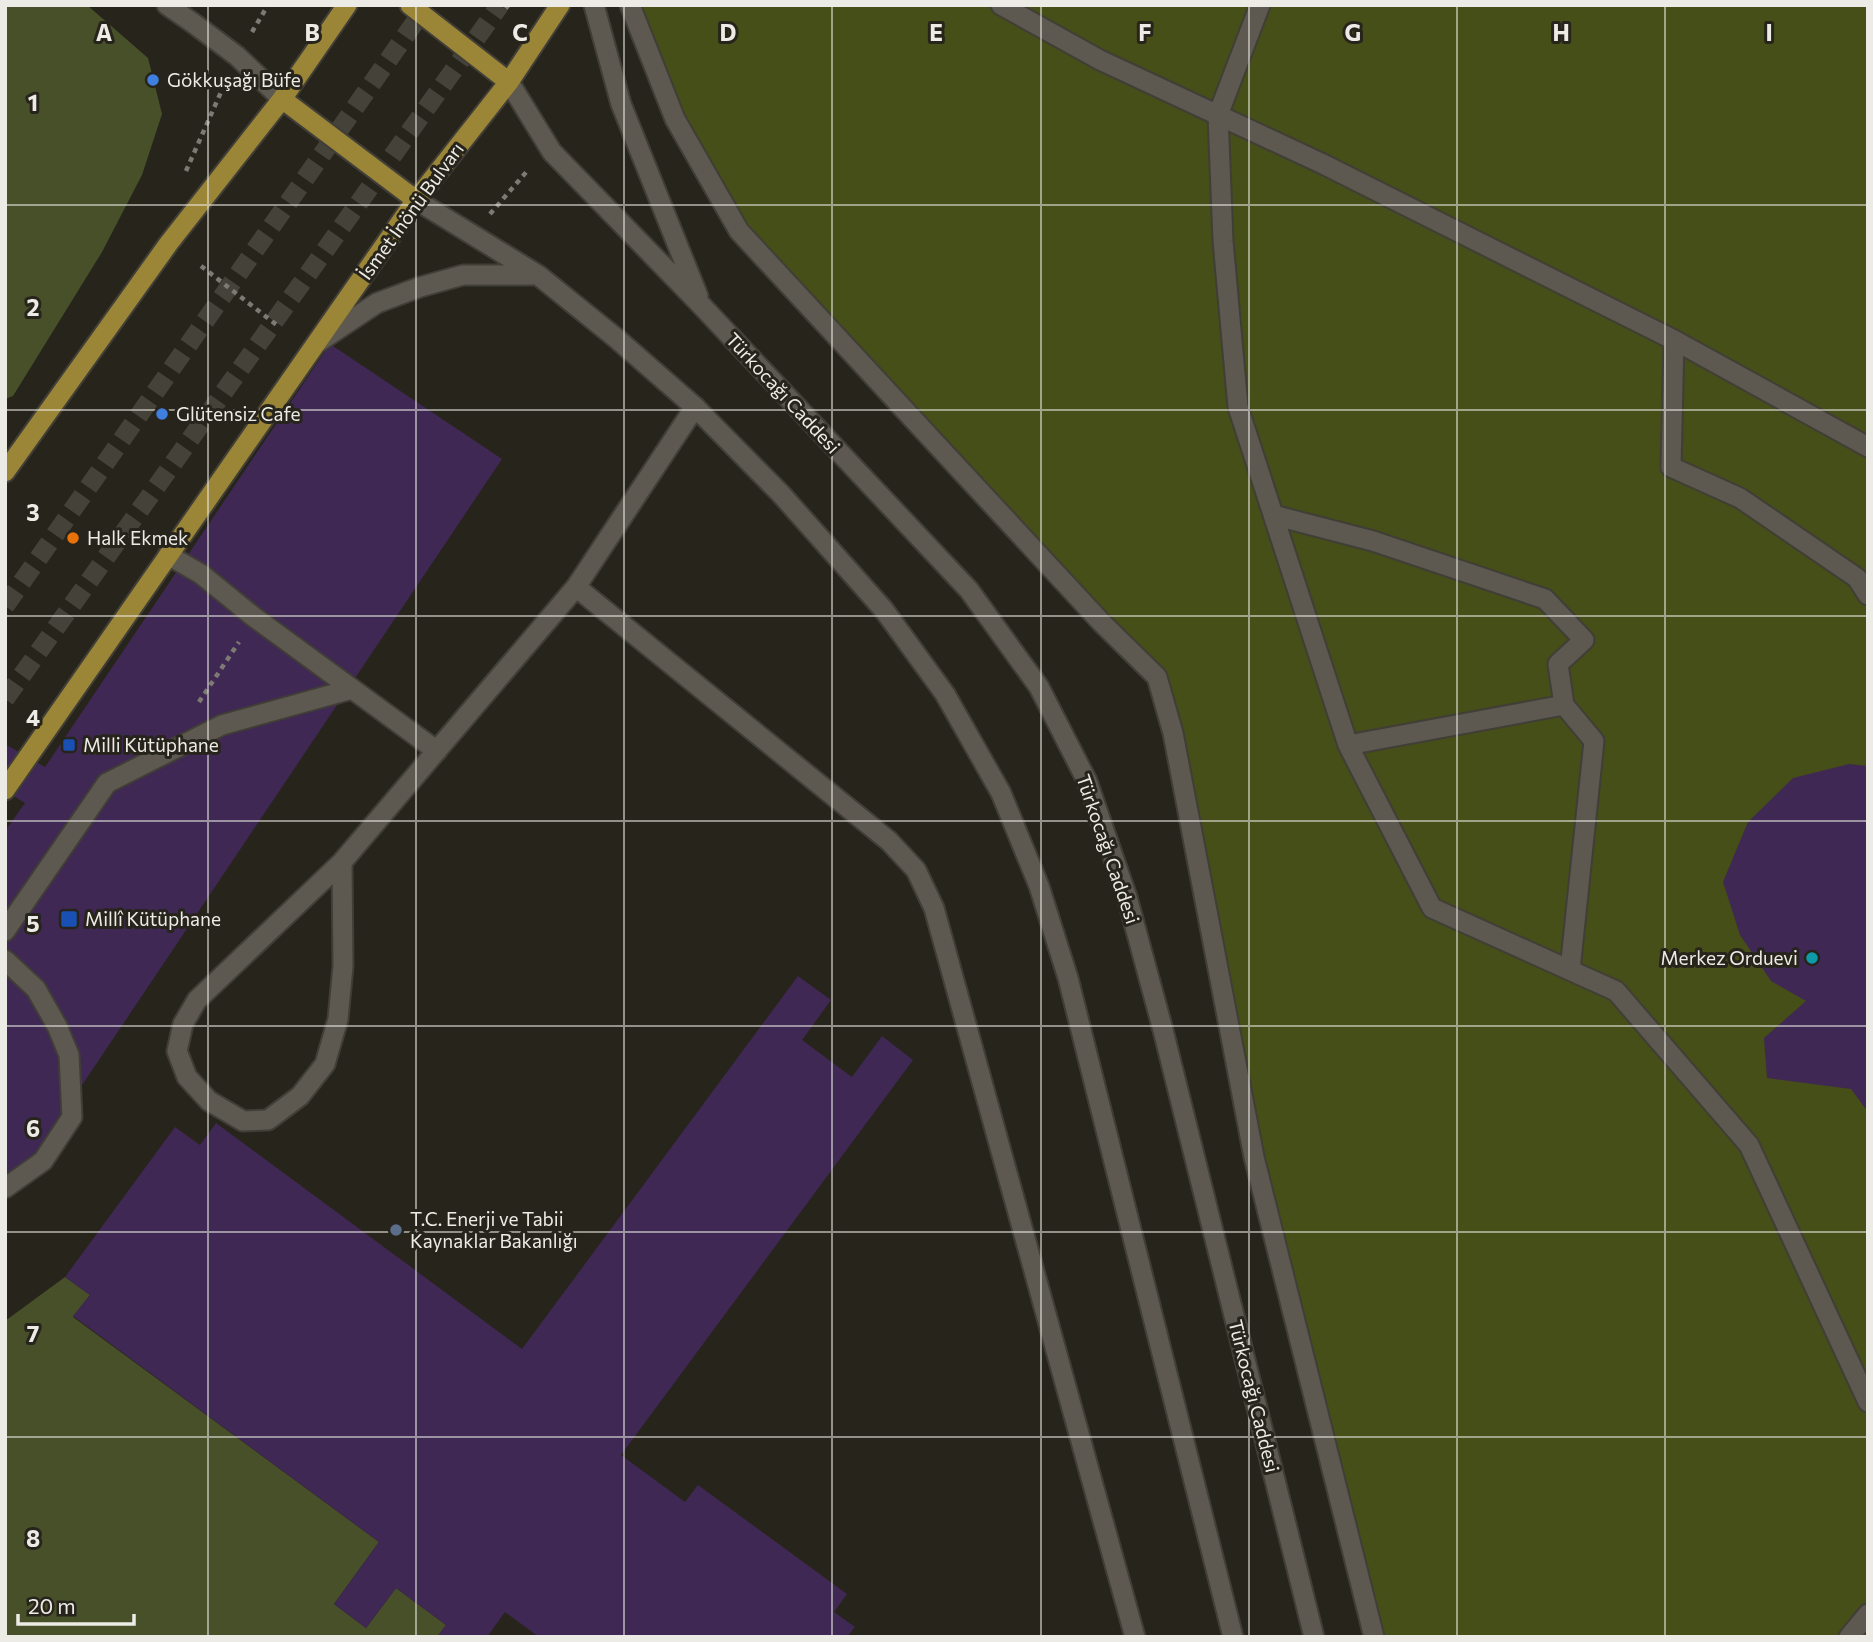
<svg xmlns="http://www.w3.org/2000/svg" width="1873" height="1642" viewBox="0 0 1873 1642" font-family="Commissioner,sans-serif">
	<rect width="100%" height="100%" fill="#27241c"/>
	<path fill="#48502a" d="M5,5H87L148,58L162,114L142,175L102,252L13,396L5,399Z
		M65,1277L90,1295L73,1317L379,1542L334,1604L366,1628L396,1588L446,1625L437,1637H5V1321Z"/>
	<path fill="#454f17" d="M630,5H1868V1614L1849,1637H1374L1254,1157L1157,677L739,231Z"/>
	<path fill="#3f2853" d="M330,344L502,459L5,1200V831L25,803L5,791V744L45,767Z
		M1849,764L1868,766V1112L1851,1089L1767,1078L1764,1038L1806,1001L1771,981L1740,935L1723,882L1748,822L1793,778Z
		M798,976L831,1000L802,1040L852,1077L882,1036L913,1060L621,1455L685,1502L698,1485L847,1594L834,1612L855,1627L847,1637H539L505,1612L487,1637H437L446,1625L396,1588L366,1628L334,1604L379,1542L73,1316L90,1295L65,1277L175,1127L200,1145L216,1123L522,1349Z"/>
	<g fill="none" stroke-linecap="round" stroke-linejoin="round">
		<path stroke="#45423a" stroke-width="19" stroke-dasharray="19 10" stroke-linecap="butt" d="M5,606L427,5
			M5,699L500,5"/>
		<g stroke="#413e37" stroke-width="23">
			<path id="service" d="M630,5L675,119L739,231L1101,622L1157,677L1173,733L1254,1157L1374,1637
				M1001,5L1100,60L1323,164L1674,340L1868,447
				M1260,5L1218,115L1223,241L1238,407L1348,745L1432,908L1616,991L1749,1145L1868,1402
				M1674,340L1671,467L1740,498L1857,578L1868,595
				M695,407L576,587L889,841L916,870L934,908L1135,1637
				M1273,515L1373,541L1545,599L1584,640L1558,664L1564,705L1594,741L1570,970
				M168,555L201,574L254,617L437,751
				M1348,745L1564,705
				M342,862L343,966L338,1019L325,1064L300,1096L268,1120L243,1121L209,1101L187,1077L177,1051L183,1024L197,1000L342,862L576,587
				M5,931L107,783L222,725L352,689
				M5,960L36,989L57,1026L69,1055L72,1117L43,1161L5,1188
				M1849,1637L1868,1614"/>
		</g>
		<g stroke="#413e37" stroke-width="23">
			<path id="secondary" d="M167,5L193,23L237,56L282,99
				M594,5L621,104L698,296
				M509,82L552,152L702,306L969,590L1039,687L1087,781L1127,897L1163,1030L1314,1637
				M416,200L538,275L616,338L695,407L781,494L884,610L945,694L1001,793L1039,886L1068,978L1233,1637
				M317,343L377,303L420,287L463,275H537"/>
		</g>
		<g stroke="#413e37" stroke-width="23">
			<path id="primary" d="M410,5L509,82
				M282,99L416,200
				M5,472L169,243L282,99L347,5
				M5,790L416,200L509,82L560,5"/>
		</g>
		<path stroke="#7c7a73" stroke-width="4.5" stroke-dasharray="5 5" stroke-linecap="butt" d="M505,5L511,10
			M252,32L268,5
			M186,171L225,83
			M490,214L528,170
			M201,266L278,326
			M199,702L239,642"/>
		<use href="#service" stroke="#5d5950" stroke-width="19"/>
		<use href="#secondary" stroke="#5d5950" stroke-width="19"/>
		<use href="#primary" stroke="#9b8536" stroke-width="19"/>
	</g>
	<path fill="none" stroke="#edebe5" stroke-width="2" stroke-opacity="0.55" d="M208,5V1637M416,5V1637M624,5V1637M832,5V1637M1041,5V1637M1249,5V1637M1457,5V1637M1665,5V1637M5,205H1868M5,410H1868M5,616H1868M5,821H1868M5,1026H1868M5,1232H1868M5,1437H1868"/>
	<g fill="#3f7fe0" stroke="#27241c" stroke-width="2.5">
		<circle cx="153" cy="80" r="7"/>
		<circle cx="162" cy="414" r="7"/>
	</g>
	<circle fill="#e8710a" stroke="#27241c" stroke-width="2.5" cx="73" cy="538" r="7"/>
	<g fill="#1a4fb4" stroke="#27241c" stroke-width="2.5">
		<rect x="62" y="738" width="14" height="14" rx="3.5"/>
		<rect x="60" y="910" width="18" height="18" rx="3.5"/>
	</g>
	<circle fill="#0f9aa8" stroke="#27241c" stroke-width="2.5" cx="1812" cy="958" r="7"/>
	<circle fill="#5c6f8a" stroke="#27241c" stroke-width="2.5" cx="396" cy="1230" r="7"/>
	<g text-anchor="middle" stroke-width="6" stroke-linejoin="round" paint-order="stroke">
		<g font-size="19" fill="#edebe5" stroke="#27241c" text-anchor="start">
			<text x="167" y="87">Gökkuşağı Büfe</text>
			<text x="176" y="421">Glütensiz Cafe</text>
			<text x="87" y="545">Halk Ekmek</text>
			<text x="83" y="752">Milli Kütüphane</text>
			<text x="85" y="926">Millî Kütüphane</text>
			<text x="1798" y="965" text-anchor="end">Merkez Orduevi</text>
			<text x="410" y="1226">T.C. Enerji ve Tabii<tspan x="410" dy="22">Kaynaklar Bakanlığı</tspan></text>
		</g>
		<g font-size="19" fill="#edebe5" stroke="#27241c">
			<text transform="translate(411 211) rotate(-54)" y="7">İsmet İnönü Bulvarı</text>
			<text transform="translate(783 393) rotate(47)" y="7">Türkocağı Caddesi</text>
			<text transform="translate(1108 849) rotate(71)" y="7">Türkocağı Caddesi</text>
			<text transform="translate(1254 1396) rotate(76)" y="7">Türkocağı Caddesi</text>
		</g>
	</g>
	<g font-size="23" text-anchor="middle" font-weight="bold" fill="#edebe5" stroke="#27241c" stroke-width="6" stroke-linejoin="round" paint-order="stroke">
		<text x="104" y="41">A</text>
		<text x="312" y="41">B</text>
		<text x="520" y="41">C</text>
		<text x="728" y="41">D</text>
		<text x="936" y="41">E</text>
		<text x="1145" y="41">F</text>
		<text x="1353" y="41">G</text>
		<text x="1561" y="41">H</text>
		<text x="1769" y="41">I</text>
		<text x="33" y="111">1</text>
		<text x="33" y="316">2</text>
		<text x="33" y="521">3</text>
		<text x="33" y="726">4</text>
		<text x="33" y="932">5</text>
		<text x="33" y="1137">6</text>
		<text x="33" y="1342">7</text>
		<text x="33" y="1547">8</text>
	</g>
	<rect width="1873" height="1642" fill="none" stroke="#edebe5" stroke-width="14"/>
	<path d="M18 1614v10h116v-10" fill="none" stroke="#edebe5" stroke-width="3.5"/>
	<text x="28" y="1614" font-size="21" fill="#edebe5" stroke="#27241c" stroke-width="5" paint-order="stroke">20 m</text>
</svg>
